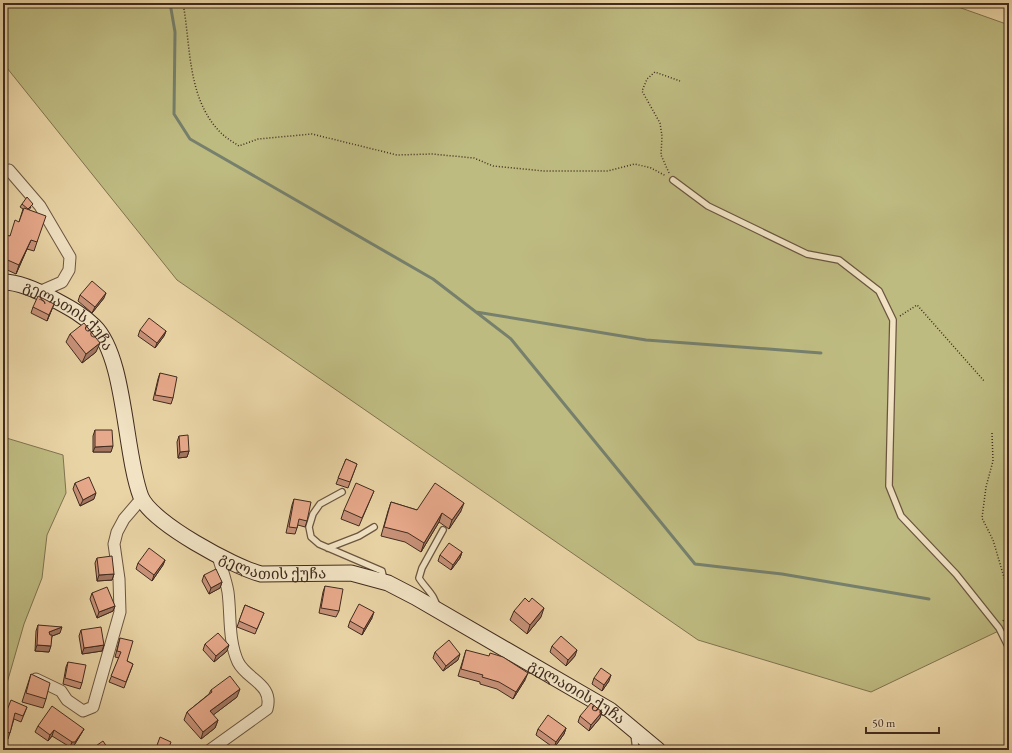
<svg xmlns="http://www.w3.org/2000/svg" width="1012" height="753" viewBox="0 0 1012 753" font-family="'EB Garamond','Noto Serif Georgian',serif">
	<rect width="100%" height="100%" fill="#e9d4a5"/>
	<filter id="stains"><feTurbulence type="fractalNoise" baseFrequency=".005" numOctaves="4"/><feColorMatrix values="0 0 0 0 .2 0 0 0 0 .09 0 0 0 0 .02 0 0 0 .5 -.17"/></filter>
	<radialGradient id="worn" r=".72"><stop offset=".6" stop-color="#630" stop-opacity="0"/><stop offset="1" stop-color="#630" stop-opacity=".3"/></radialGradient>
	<path fill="#bebb81" stroke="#807350" d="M3,3H947L1009,25V626L871,692L698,640L177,280L3,63Z
		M3,437L63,455L66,493L47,535L42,578L24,624L3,697Z"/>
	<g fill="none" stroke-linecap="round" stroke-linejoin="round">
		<path stroke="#76806d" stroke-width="3" d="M170,3L175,32L174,114L190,139L433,279L511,339L695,564L782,574L929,599
			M476,312L646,340L821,353"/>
		<g stroke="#6b5540" stroke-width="8">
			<path id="service" d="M673,180L708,206L807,254L839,260L879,291L893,320L889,486L901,516L956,574L999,628L1009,648
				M342,492L320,504L313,514L309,527L311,537L319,544L382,571L384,580
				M328,548L359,536L374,527
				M437,608C436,596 425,588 419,578L422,568L443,530
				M634,734L636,750"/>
		</g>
		<g stroke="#6b5540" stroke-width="13">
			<path id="minor" d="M9,170L40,206L70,257L69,270L62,282L39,292
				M36,679L61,691L67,700L83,711L93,707L120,612L119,579L114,544L117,532L124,519L142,498
				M210,750L267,709C274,684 247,680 238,662C228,640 231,615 228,592C226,580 221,567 218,556"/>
		</g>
		<g stroke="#412b1e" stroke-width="17">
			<g id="secondary">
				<path id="s1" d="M3,282C21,282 41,292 57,301C70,308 83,315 94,326C126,357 124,453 141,497C152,523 234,567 261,574L351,573L388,583L415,597L610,710L658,750"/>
			</g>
		</g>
		<path stroke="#412b1e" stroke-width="1.5" stroke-dasharray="1 2" stroke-linecap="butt" d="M183,3C191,47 187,99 221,133C226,138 233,142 239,146L258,139L312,134L397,155L432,154L474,158L493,166L544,171H608L635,164L651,168L666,176
			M669,173L661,155L662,136L660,123L642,91L647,79L655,72L680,81
			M900,316L917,305L985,382
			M992,433L993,461L986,487L982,518L993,540L1006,584L1009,606
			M1003,621L1009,612"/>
		<use href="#service" stroke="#f1e3c4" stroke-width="5.5"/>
		<use href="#minor" stroke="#f1e3c4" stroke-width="11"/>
		<use href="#secondary" stroke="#f1e3c4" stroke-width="15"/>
	</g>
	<path fill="#c79178" stroke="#412b1e" d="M22,204L31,207L29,210L37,242L34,251L27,249L16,274L3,268V241L10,236L19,222L23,209L20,207Z
		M80,295L104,298L92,313L78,301Z
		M33,307L52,309L47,321L31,313Z
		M140,330L166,331L164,336L155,348L138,336Z
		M70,334L96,352L82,363L66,342Z
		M160,373L173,398L171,404L153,400L158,379Z
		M95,430L111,452H93V436Z
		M179,436L189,451L187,457L178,458L177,442Z
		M346,459L357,464L348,488L336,484Z
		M75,483L94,499L80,506L73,489Z
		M374,491L359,526L341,519L344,510Z
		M294,499L307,521L305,527L298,525L295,534L286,533L292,505Z
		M391,502L417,510L461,511L449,529L439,522L421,552L405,542L381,536L388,511Z
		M462,552L460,558L451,570L438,561L440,555Z
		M97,558L114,574L112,580L97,581L95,563Z
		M165,560L163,565L152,581L136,569L138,563Z
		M204,575L222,582L220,588L209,594L202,581Z
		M325,586L339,611L336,617L319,613L323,592Z
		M92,593L115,606L113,611L97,618L90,599Z
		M245,605L264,613L255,634L237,627Z
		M514,611L541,617L527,634L510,620Z
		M372,618L362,635L348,627L350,621Z
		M38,625L60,633L52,636L49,652L35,651L36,631Z
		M81,630L104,645L102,651L82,654L79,636Z
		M120,638L127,661L133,664L124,688L109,682L119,658L115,657Z
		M205,644L227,651L214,662L203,650Z
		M552,646L575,656L566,666L550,652Z
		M466,650L525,680L513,699L497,689L480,684V682L458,676Z
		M435,652L458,660L443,671L433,658Z
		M68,662L82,683L80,689L63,684L66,667Z
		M31,674L46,699L43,708L22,702Z
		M594,678L609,681L602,691L592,684Z
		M211,690L237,697L213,715L218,720L215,728L201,739L184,720L187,712L209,694Z
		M27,707L21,722L14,719L8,739L3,737V718H4Z
		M580,716L600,718L589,731L578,722Z
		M38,726L84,729L81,734L73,747H70L52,736L48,741L35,732Z
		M566,728L564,734L554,748L536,735L538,729Z"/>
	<path fill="#a27661" stroke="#412b1e" d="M31,240L27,249L16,274L19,265Z
		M106,293L104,298L92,313L95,307Z
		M54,304L52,309L47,321L49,315Z
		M166,331L164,336L155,348L157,343Z
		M100,343L96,352L82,363L86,354Z
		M113,446L111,452H93L95,447Z
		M189,451L187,457L178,458L180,452Z
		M96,493L94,499L80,506L83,500Z
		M464,503L461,511L449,529L452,520Z
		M442,513L439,522L421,552L424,543Z
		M462,552L460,558L451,570L453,565Z
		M165,560L163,565L152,581L154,575Z
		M114,574L112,580L97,581L99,575Z
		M222,582L220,588L209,594L211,588Z
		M115,606L113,611L97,618L99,612Z
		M544,608L541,617L527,634L530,625Z
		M374,612L372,618L362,635L364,629Z
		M62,627L60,633L47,638L49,632Z
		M37,645L51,646L49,652L35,651Z
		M104,645L102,651L82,654L84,648Z
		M229,645L227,651L214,662L216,656Z
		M577,650L575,656L566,666L568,660Z
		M460,654L458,660L443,671L446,666Z
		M528,673L525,680L513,699L516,692Z
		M611,675L609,681L602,691L604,685Z
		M240,689L237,697L208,719L210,711Z
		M602,712L600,718L589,731L591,725Z
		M218,720L215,728L201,739L203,732Z
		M566,728L564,734L554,748L556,742Z
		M84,729L81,734L73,747H70L72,742Z
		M54,730L52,736L48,741L50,735Z"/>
	<path fill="#e7a98b" stroke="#412b1e" d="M27,197L33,204L28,209L22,204Z
		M24,208L46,216L37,242L31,240L19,265L3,258V241L6,235L10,236L15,220L19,222Z
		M92,281L106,293L95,307L80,295Z
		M38,296L54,304L49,315L33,307Z
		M149,318L166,331L157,343L140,330Z
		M84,323L100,343L86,354L70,334Z
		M160,373L177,377L173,398L155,395Z
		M95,430H112L113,446L95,447Z
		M188,435L189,451L180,452L179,436Z
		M346,459L357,464L350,482L338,478Z
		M89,477L96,493L83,500L75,483Z
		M356,483L374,491L362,518L344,510Z
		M435,483L464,503L452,520L442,513L424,543L408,533L384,527L391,502L417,510Z
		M294,499L311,502L307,521L299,519L297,528L289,527Z
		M449,543L462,552L453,565L440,555Z
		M149,548L165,560L154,575L138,563Z
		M112,556L114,574L99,575L97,558Z
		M216,569L222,582L211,588L204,575Z
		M325,586L343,589L339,611L321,608Z
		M107,587L115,606L99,612L92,593Z
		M525,598L529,602L532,598L544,608L530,625L514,611Z
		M359,604L374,612L364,629L350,621Z
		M245,605L264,613L257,629L239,621Z
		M38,625L62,627L49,632L50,635H52L51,646L37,645Z
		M101,627L104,645L84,648L81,630Z
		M218,633L229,645L216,656L205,644Z
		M561,636L577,650L568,660L552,646Z
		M120,638L133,641L127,661L133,664L126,682L111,676L121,652L117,651Z
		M449,640L460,654L446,666L435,652Z
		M466,650L489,656L490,653L503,657L528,673L516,692L499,682L482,677L483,675L461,669Z
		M68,662L86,665L82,683L65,678Z
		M601,668L611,675L604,685L594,678Z
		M31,674L50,683L46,699L26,693Z
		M230,676L240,689L210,711L218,720L203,732L187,712L212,692L211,690Z
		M11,700L27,707L23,716L15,713L10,733L3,731V718H4Z
		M591,703L602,712L591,725L580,716Z
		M52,706L84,729L75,742H72L54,730L50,735L38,726Z
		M548,715L566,728L556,742L538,729Z
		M160,737L171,742L168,750H161L156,748Z
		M103,741L109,750H90Z"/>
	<g text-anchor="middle" stroke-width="3" stroke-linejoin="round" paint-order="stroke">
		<g font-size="15" fill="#412b1e" stroke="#f1e3c4">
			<text dy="5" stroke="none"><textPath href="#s1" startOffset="76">გელათის ქუჩა</textPath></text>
			<text dy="5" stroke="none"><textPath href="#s1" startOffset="437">გელათის ქუჩა</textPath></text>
			<text dy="5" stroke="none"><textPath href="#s1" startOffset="773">გელათის ქუჩა</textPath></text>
		</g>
	</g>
	<rect width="1012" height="753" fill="none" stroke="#e9d4a5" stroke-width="16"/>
	<rect x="4" y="4" width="1004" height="745" fill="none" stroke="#412b1e" stroke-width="2"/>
	<rect x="8" y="8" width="996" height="737" fill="none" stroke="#412b1e"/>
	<path d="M866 727v6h73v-6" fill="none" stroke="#412b1e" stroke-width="2"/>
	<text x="872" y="727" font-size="12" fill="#412b1e" stroke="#f1e3c4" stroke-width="3" paint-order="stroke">50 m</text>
	<rect width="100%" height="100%" filter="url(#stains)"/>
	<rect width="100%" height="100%" fill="url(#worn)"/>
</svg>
